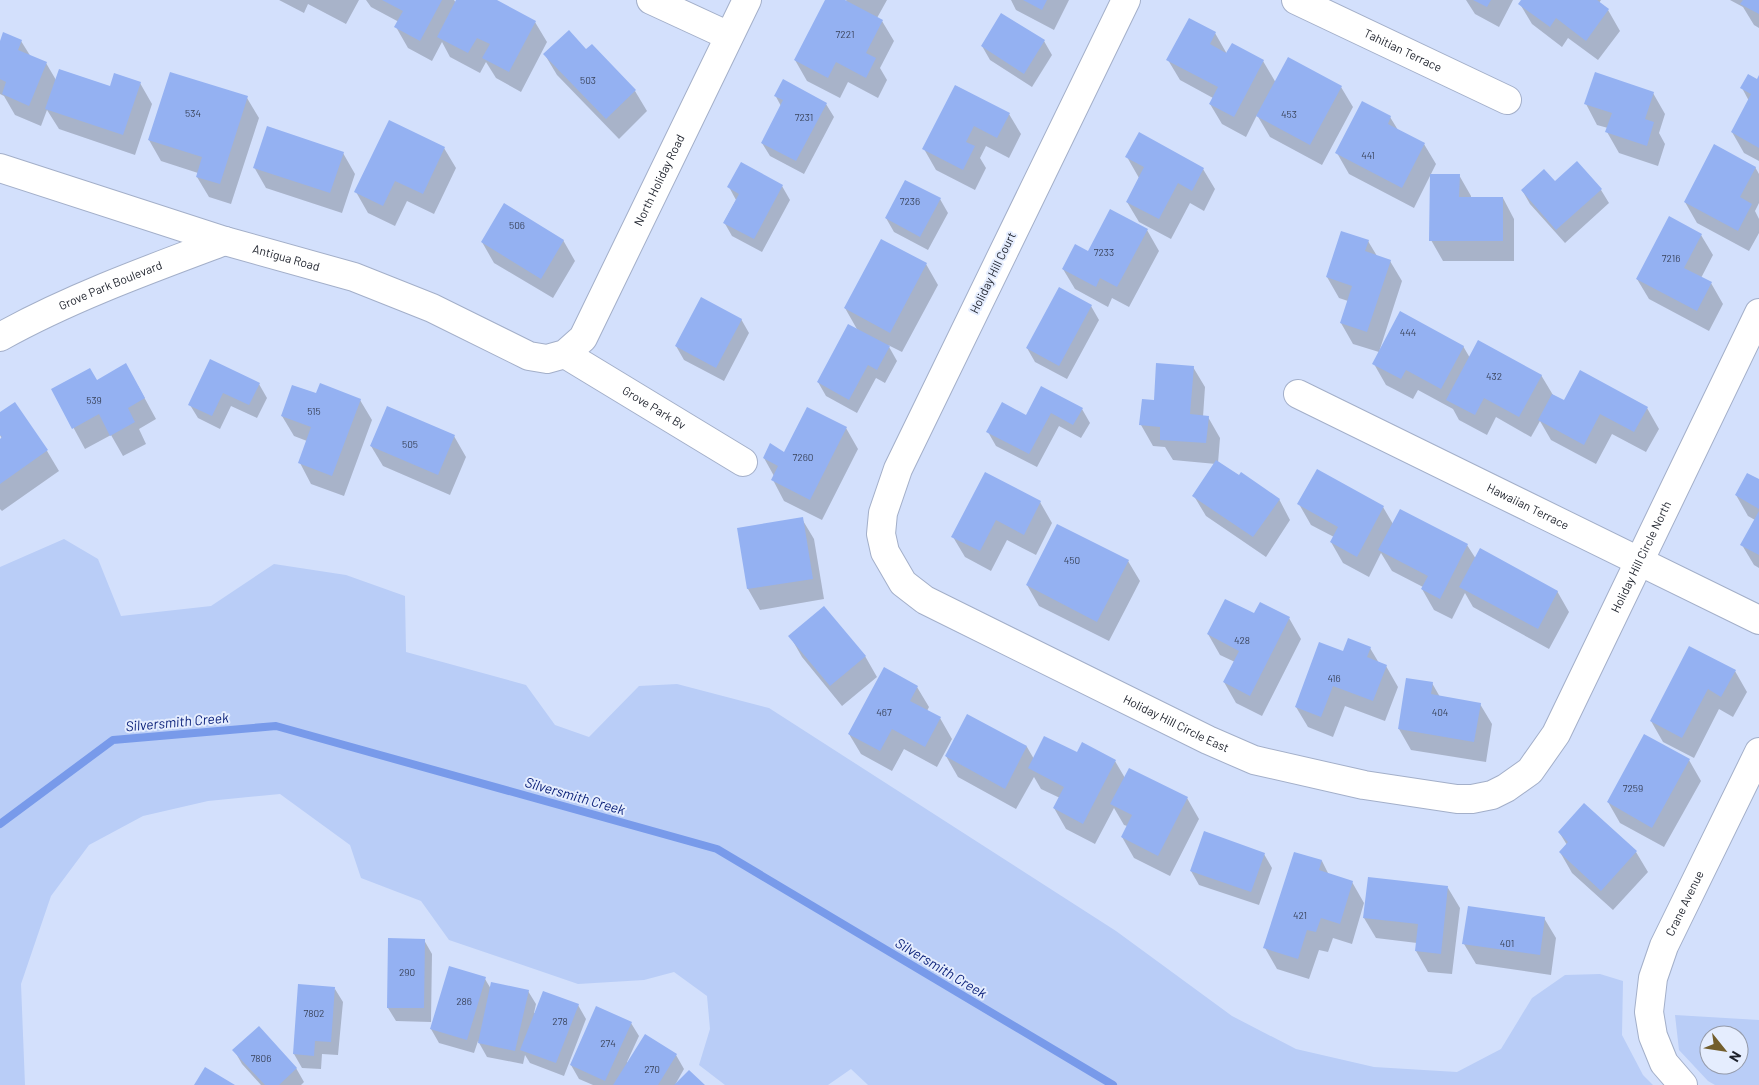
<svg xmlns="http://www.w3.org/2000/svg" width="1759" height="1085" viewBox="0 0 1759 1085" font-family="Barlow,sans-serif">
	<rect width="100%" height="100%" fill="#d3e0fc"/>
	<path fill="#b9cdf7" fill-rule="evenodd" d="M64,539L98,559L121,616L211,606L274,564L346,575L405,596L406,652L526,685L555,725L589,737L639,686L677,684L769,708L1116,931L1232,1016L1296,1049L1374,1067L1457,1072L1501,1049L1532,998L1565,975L1600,974L1623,981L1622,1035L1643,1075L1653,1085H868L851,1069L828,1085H725L699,1065L710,1029L707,996L674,972L644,980L578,984L449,940L421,901L361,878L350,845L280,794L208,801L143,816L89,845L51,896L21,984L25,1085H0V567Z
		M1675,1015L1759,1020V1085H1715L1708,1081L1679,1050ZM1709,1035H1739V1065H1709Z"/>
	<path fill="#0003" d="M279,0H359L346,24L308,4L304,13Z
		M366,0H454L456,3L458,0H494L535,22L547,42L521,92L496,78L486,62L480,73L450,57L442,42L432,61L408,48L396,27L399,22L371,7Z
		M827,0H843L847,2L846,0H887L877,18L882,21L894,41L880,68L887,80L878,98L848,82L840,98L807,81L795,60Z
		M1011,0H1069L1054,30L1016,10Z
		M1466,0H1513L1499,27L1475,14Z
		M1523,0H1601L1599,3L1608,10L1620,31L1598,60L1568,38L1562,47L1532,24L1520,4Z
		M1730,0H1759V28L1754,25L1743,7Z
		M1002,15L1044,41L1052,55L1032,87L990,60L982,46Z
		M1215,33L1227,54L1263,61L1276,83L1341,87L1353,107L1322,165L1270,137L1257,115L1246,137L1222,124L1210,104L1213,98L1180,80L1168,60Z
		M21,41L31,57L46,63L56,80L111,88L140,83L152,104L135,155L59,129L47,110L41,126L15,115L4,96L0,94V44Z
		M586,50L635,91L647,111L619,139L557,75L545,55Z
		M1759,78V161L1744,153L1732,132L1749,101L1742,88L1757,81Z
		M956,86L1009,114L1021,134L1009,158L986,146L980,158L986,168L975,190L936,170L924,149Z
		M1653,93L1665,114L1659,133L1665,144L1658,166L1619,153L1607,132L1608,128L1597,125L1586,104Z
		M775,95L826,104L834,117L804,174L770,156L762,143L781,106Z
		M247,98L259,118L231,204L209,197L197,177L198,173L161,161L149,140Z
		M1390,117L1398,130L1424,144L1436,164L1414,208L1349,174L1337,153Z
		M444,148L456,168L434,214L407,201L395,226L368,213L356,192Z
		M343,153L355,174L342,213L266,188L254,167Z
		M1127,157L1203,169L1215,189L1204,211L1190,203L1171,239L1139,222L1127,202L1139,178Z
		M741,164L782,186L790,200L762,252L732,236L724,222L736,200L729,187Z
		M1755,167L1759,174V203L1755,211L1759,219V233L1749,251L1697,223L1685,202Z
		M1459,175L1471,196V198H1503L1514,219V261H1443L1431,240Z
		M1555,183L1601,190L1609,203L1565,243L1530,204L1522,190Z
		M940,199L948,213L928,250L894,232L886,218Z
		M1147,230L1159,251L1129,307L1112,298L1108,307L1075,289L1063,269L1088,252Z
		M1701,235L1713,255L1701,278L1711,283L1723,304L1709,331L1649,299L1637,279Z
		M563,240L575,261L553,298L494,263L482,242Z
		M1368,241L1377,256L1390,261L1402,281L1379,352L1353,344L1341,323L1348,301L1339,298L1327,277Z
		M926,264L938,285L902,352L888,345L897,361L885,383L876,378L857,413L826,396L818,382L858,331L845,308Z
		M1091,306L1099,320L1067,379L1035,362L1027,348Z
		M741,319L749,333L724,381L684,360L676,346Z
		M1463,346L1470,358L1541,375L1553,395L1565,402L1647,408L1659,429L1646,452L1612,434L1596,464L1551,440L1540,421L1531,437L1496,417L1487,435L1459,420L1453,409L1418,390L1413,399L1386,385L1374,364Z
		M211,361L259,384L267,398L257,418L231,406L220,429L198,418L190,405Z
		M1193,367L1205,387L1203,417H1208L1220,438L1218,463L1279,499L1290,520L1266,557L1206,516L1194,496L1216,464L1173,460L1165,447L1153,446L1141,425L1155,401Z
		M97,381L138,386L156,419L139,429L146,444L123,456L111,435L85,449L53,390Z
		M1042,388L1082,409L1090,423L1081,438L1059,426L1037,467L996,446L988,432L1026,416Z
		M317,395L360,400L372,420L344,496L311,484L300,463L307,441L294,436L282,416Z
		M0,414L47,451L59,471L2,511L0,509V440L2,439L0,435Z
		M846,428L858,449L822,520L784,501L773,480L774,476L764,458L785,454Z
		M454,436L466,457L450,495L383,466L371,446Z
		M1759,481V568L1754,565L1742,545L1755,520L1748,516L1736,495Z
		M1040,502L1052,523L1036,555L1007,540L991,571L965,557L953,537Z
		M1299,504L1383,507L1393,524L1467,545L1476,559L1557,591L1569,612L1549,649L1473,607L1465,593L1452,619L1434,610L1422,589L1423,587L1392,571L1381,553L1369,577L1343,563L1331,542L1334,537L1311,525Z
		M802,519L814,539L824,599L760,610L748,589L739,529Z
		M1128,561L1140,581L1109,641L1039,606L1027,585Z
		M1289,618L1301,639L1262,716L1236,703L1224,682L1235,662L1220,655L1208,634Z
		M790,636L865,656L877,677L842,706L802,657Z
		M1370,648L1379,663L1386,666L1398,687L1385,721L1345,706L1333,737L1308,727L1296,707L1343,653Z
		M1735,671L1747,692L1733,717L1719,709L1694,758L1663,742L1651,721Z
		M1432,683L1440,697L1480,704L1492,724L1486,762L1411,750L1399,729Z
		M917,687L929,707L927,711L940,718L952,739L937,767L904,749L892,771L861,754L849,734Z
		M968,716L1027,747L1034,759L1077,754L1115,761L1125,778L1187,798L1199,819L1170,876L1134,858L1122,837L1127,826L1124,825L1114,808L1095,844L1066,829L1054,808L1060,798L1041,789L1034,777L1016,809L958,777L946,756Z
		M1689,760L1701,781L1664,847L1620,823L1608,802Z
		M1559,832L1636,852L1648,872L1613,910L1572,873L1560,852L1567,845Z
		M1295,853L1322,861L1329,875L1352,882L1364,903L1352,944L1333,938L1328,952L1319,950L1309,979L1277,969L1265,948Z
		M1264,854L1272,868L1259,905L1199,885L1191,871Z
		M1448,888L1460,908L1452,974L1428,972L1416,951L1417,943L1376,938L1364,918Z
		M1544,918L1556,938L1551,975L1476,964L1464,944Z
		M424,940L432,954L431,1022L396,1021L388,1008Z
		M485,979L491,989L528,991L536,1004L534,1013H536L578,1005L586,1019L564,1076L530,1063L525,1055L523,1064L487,1057L478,1041L474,1053L439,1043L431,1029Z
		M335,989L343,1002L338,1055L322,1054L321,1069L302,1068L294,1054Z
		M631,1023L639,1036L627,1062L628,1063L646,1036L676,1055L684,1069L675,1085H593L579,1079L571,1065Z
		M234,1050L296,1068L304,1082L301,1085H261L242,1064Z"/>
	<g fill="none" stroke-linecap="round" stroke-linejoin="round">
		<path stroke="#789aea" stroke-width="8" d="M0,824L113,740L276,726L717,849L1113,1085"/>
	</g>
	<path fill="#94b1f2" d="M382,0H442L420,41L394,27L403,11Z
		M456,0H497L536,21L509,72L482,58L490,44L477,38L468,53L437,37Z
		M825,0H845L883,20L866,53L876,58L866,78L836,62L828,78L794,60Z
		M1023,0H1047L1042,10Z
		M1473,0H1491L1487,7Z
		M1521,0H1597L1609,9L1586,41L1556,18L1550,27L1518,4Z
		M1743,0H1759V14L1740,4Z
		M1001,13L1045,40L1024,74L981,46Z
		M1189,18L1216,32L1210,44L1226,53L1232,43L1264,60L1234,117L1209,104L1218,87L1166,60Z
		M569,30L586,49L592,44L636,90L606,119L543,54Z
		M3,32L22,40L18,50L47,62L29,106L2,94L6,82L0,79V41Z
		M1288,57L1342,86L1310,145L1256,116Z
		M59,69L110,86L114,73L141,82L123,135L45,109Z
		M170,72L248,96L220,184L196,177L202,157L148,140Z
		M1595,72L1654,92L1645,119L1654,122L1647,146L1605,132L1612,113L1584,104Z
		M1748,74L1757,79L1759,75V148L1731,132L1751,94L1740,88Z
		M783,79L827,103L796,161L761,143L783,100L774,96Z
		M955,85L1010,113L997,138L974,126L966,142L975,146L963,170L922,149Z
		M1362,101L1391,116L1388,124L1425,143L1402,188L1335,153Z
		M389,120L445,147L423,194L395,181L383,206L354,192Z
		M267,126L344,152L330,193L253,168Z
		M1139,132L1204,168L1192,191L1178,183L1159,219L1126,202L1144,167L1125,157Z
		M1714,144L1756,167L1740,197L1752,204L1738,231L1684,202Z
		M1577,161L1602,189L1556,230L1521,190L1544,169L1555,181Z
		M741,162L783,185L754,239L723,223L739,194L727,187Z
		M1430,174H1460L1459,197H1503V241H1429Z
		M905,180L941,198L920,237L885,218Z
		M504,203L564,240L541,279L481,242Z
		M1110,209L1148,229L1117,287L1100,278L1096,287L1062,269L1075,244L1088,251Z
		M1669,216L1702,234L1684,268L1712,282L1697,311L1636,279Z
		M1341,231L1369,240L1365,251L1391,260L1367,332L1340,323L1352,286L1326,277Z
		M881,239L927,263L890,333L844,308Z
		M1059,287L1092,305L1059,366L1026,348Z
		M701,297L742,319L716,368L675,346Z
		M1400,311L1464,346L1441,389L1406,370L1401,379L1372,364Z
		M848,324L890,346L877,370L868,365L849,400L817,382Z
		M1478,340L1542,375L1519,417L1484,398L1475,415L1446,400Z
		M210,359L260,383L249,405L223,393L212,416L188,405Z
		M126,363L145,398L128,408L135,422L110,436L99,414L72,429L51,389L90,368L97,380Z
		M1156,363L1194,366L1190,414L1209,416L1206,443L1160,440V427L1139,425L1142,399L1154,400Z
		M1580,370L1648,407L1634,432L1600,414L1584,445L1538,420L1552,394L1564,400Z
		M320,383L361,399L332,476L298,463L311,427L281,416L292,385L316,393Z
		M1041,386L1083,408L1073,425L1051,413L1029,454L986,432L1002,402L1026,415Z
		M15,402L48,450L0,484V439L2,437L0,435V412Z
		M387,406L455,435L438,475L370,446Z
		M807,407L847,427L810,500L771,480L778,466L763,458L770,443L784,452Z
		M1216,460L1239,475L1241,472L1280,499L1253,537L1192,496Z
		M1317,469L1384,506L1357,557L1330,542L1338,527L1297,504Z
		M985,472L1041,501L1024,535L996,520L980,551L951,537Z
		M1747,473L1759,479V509L1735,495Z
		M1400,509L1468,544L1440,599L1421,589L1428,576L1378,550Z
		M1759,511V555L1740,545Z
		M803,517L813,579L747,589L737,528Z
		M1057,524L1129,560L1097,622L1026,585Z
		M1480,548L1558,591L1538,629L1459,587Z
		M1225,599L1254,613L1260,602L1290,617L1250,696L1223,682L1239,651L1207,634Z
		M824,606L866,656L830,686L788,636Z
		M1348,638L1371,647L1367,657L1387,665L1373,701L1333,686L1321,717L1295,707L1319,642L1343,651Z
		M1689,646L1736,670L1721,697L1708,689L1682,738L1650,721Z
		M884,667L918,686L910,701L941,717L925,747L892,729L880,751L848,734Z
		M1406,678L1433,682L1431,694L1481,703L1474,742L1398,729Z
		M967,714L1027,746L1005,789L945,756Z
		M1644,734L1690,759L1652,828L1607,802Z
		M1044,736L1077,752L1082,742L1116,760L1083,824L1053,808L1064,787L1028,768Z
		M1129,768L1188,797L1158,856L1121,837L1132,815L1110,804Z
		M1584,803L1637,851L1601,891L1559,852L1568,842L1558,832Z
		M1204,831L1265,853L1251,892L1190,871Z
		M1294,852L1322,860L1319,870L1353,881L1340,924L1321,918L1316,932L1307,930L1298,959L1263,948Z
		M1368,877L1448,886L1441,954L1415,951L1418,924L1363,918Z
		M1468,906L1545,917L1540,955L1462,944Z
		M388,938L425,939L424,1008H387Z
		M449,966L486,977L467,1040L430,1029Z
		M491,982L529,990L515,1051L478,1043Z
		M298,984L335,987L331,1042L315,1041L314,1056L293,1054Z
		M543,991L579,1004L556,1063L520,1050Z
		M596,1006L632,1022L605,1081L570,1065Z
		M259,1026L297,1068L279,1085H265L232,1050Z
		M645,1034L677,1054L658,1085H613Z
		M205,1067L235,1085H194Z
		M689,1070L705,1085H674Z"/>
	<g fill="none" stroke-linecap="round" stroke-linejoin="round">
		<g stroke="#a3afc9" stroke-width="30">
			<g id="street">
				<path d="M651,0L729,36"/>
				<path id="s1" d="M1126,0L898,469L883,513L881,534L885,552L903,583L925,600L1208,740L1254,760L1364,785L1457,799H1472L1492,795L1506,788L1530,771L1556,734L1759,313"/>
				<path id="s2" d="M1296,0L1507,100"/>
				<path id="s3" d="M0,168L225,241L354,277L432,308L529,356L547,359L565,354L583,338L747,0"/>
				<path id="s4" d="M0,337C70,298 150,269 225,241"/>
				<path id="s5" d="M565,354L743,462"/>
				<path id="s6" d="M1298,394L1759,620"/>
			</g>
		</g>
		<g stroke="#a3afc9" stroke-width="30">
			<g id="secondary">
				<path id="s7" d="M1683,1085L1664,1063L1653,1036L1649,1012L1653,978L1664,946L1759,752"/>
			</g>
		</g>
		<use href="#street" stroke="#fff" stroke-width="28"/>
		<use href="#secondary" stroke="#fff" stroke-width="28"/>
	</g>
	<g text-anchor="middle" stroke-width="4" stroke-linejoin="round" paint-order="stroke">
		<g font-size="10" fill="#3b455d">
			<text x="845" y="38">7221</text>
			<text x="588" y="84">503</text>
			<text x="193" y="117">534</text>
			<text x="1289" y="118">453</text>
			<text x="804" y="121">7231</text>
			<text x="1368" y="159">441</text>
			<text x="910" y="205">7236</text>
			<text x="517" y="229">506</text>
			<text x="1104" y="256">7233</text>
			<text x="1671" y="262">7216</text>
			<text x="1408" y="336">444</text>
			<text x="1494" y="380">432</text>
			<text x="94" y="404">539</text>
			<text x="314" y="415">515</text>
			<text x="410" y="448">505</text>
			<text x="803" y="461">7260</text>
			<text x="1072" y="564">450</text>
			<text x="1242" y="644">428</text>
			<text x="1334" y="682">416</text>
			<text x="884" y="716">467</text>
			<text x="1440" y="716">404</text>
			<text x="1633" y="792">7259</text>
			<text x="1300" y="919">421</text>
			<text x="1507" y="947">401</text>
			<text x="407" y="976">290</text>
			<text x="464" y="1005">286</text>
			<text x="314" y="1017">7802</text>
			<text x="560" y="1025">278</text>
			<text x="608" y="1047">274</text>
			<text x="261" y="1062">7806</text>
			<text x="652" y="1073">270</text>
		</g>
		<g font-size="12" fill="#1d212b" stroke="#e5edfe">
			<text dy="4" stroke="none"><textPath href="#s2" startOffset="118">Tahitian Terrace</textPath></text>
			<text dy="4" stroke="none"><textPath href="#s3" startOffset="799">North Holiday Road</textPath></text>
			<text dy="4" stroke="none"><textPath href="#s3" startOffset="300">Antigua Road</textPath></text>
			<text transform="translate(993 273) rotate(-64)" y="4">Holiday Hill Court</text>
			<text dy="4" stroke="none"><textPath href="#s4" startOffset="122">Grove Park Boulevard</textPath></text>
			<text dy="4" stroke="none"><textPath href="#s5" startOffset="104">Grove Park Bv</textPath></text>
			<text dy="4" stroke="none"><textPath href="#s6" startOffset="256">Hawaiian Terrace</textPath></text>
			<text dy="4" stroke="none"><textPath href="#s1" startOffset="1566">Holiday Hill Circle North</textPath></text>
			<text dy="4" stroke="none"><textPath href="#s1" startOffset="951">Holiday Hill Circle East</textPath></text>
			<text dy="4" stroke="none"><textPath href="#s7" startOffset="198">Crane Avenue</textPath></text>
		</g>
		<g font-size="14" font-style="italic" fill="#071d77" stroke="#e5edfe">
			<text transform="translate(177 722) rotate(-5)" y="5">Silversmith Creek</text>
			<text transform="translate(575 796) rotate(16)" y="5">Silversmith Creek</text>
			<text transform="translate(941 968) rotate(31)" y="5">Silversmith Creek</text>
		</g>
	</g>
	<g transform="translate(1724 1050) rotate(120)"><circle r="24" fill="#e5edfe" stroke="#959baa"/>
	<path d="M0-4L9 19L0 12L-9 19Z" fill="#735e2d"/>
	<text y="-8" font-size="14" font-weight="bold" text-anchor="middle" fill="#1d212b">N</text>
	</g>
</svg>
